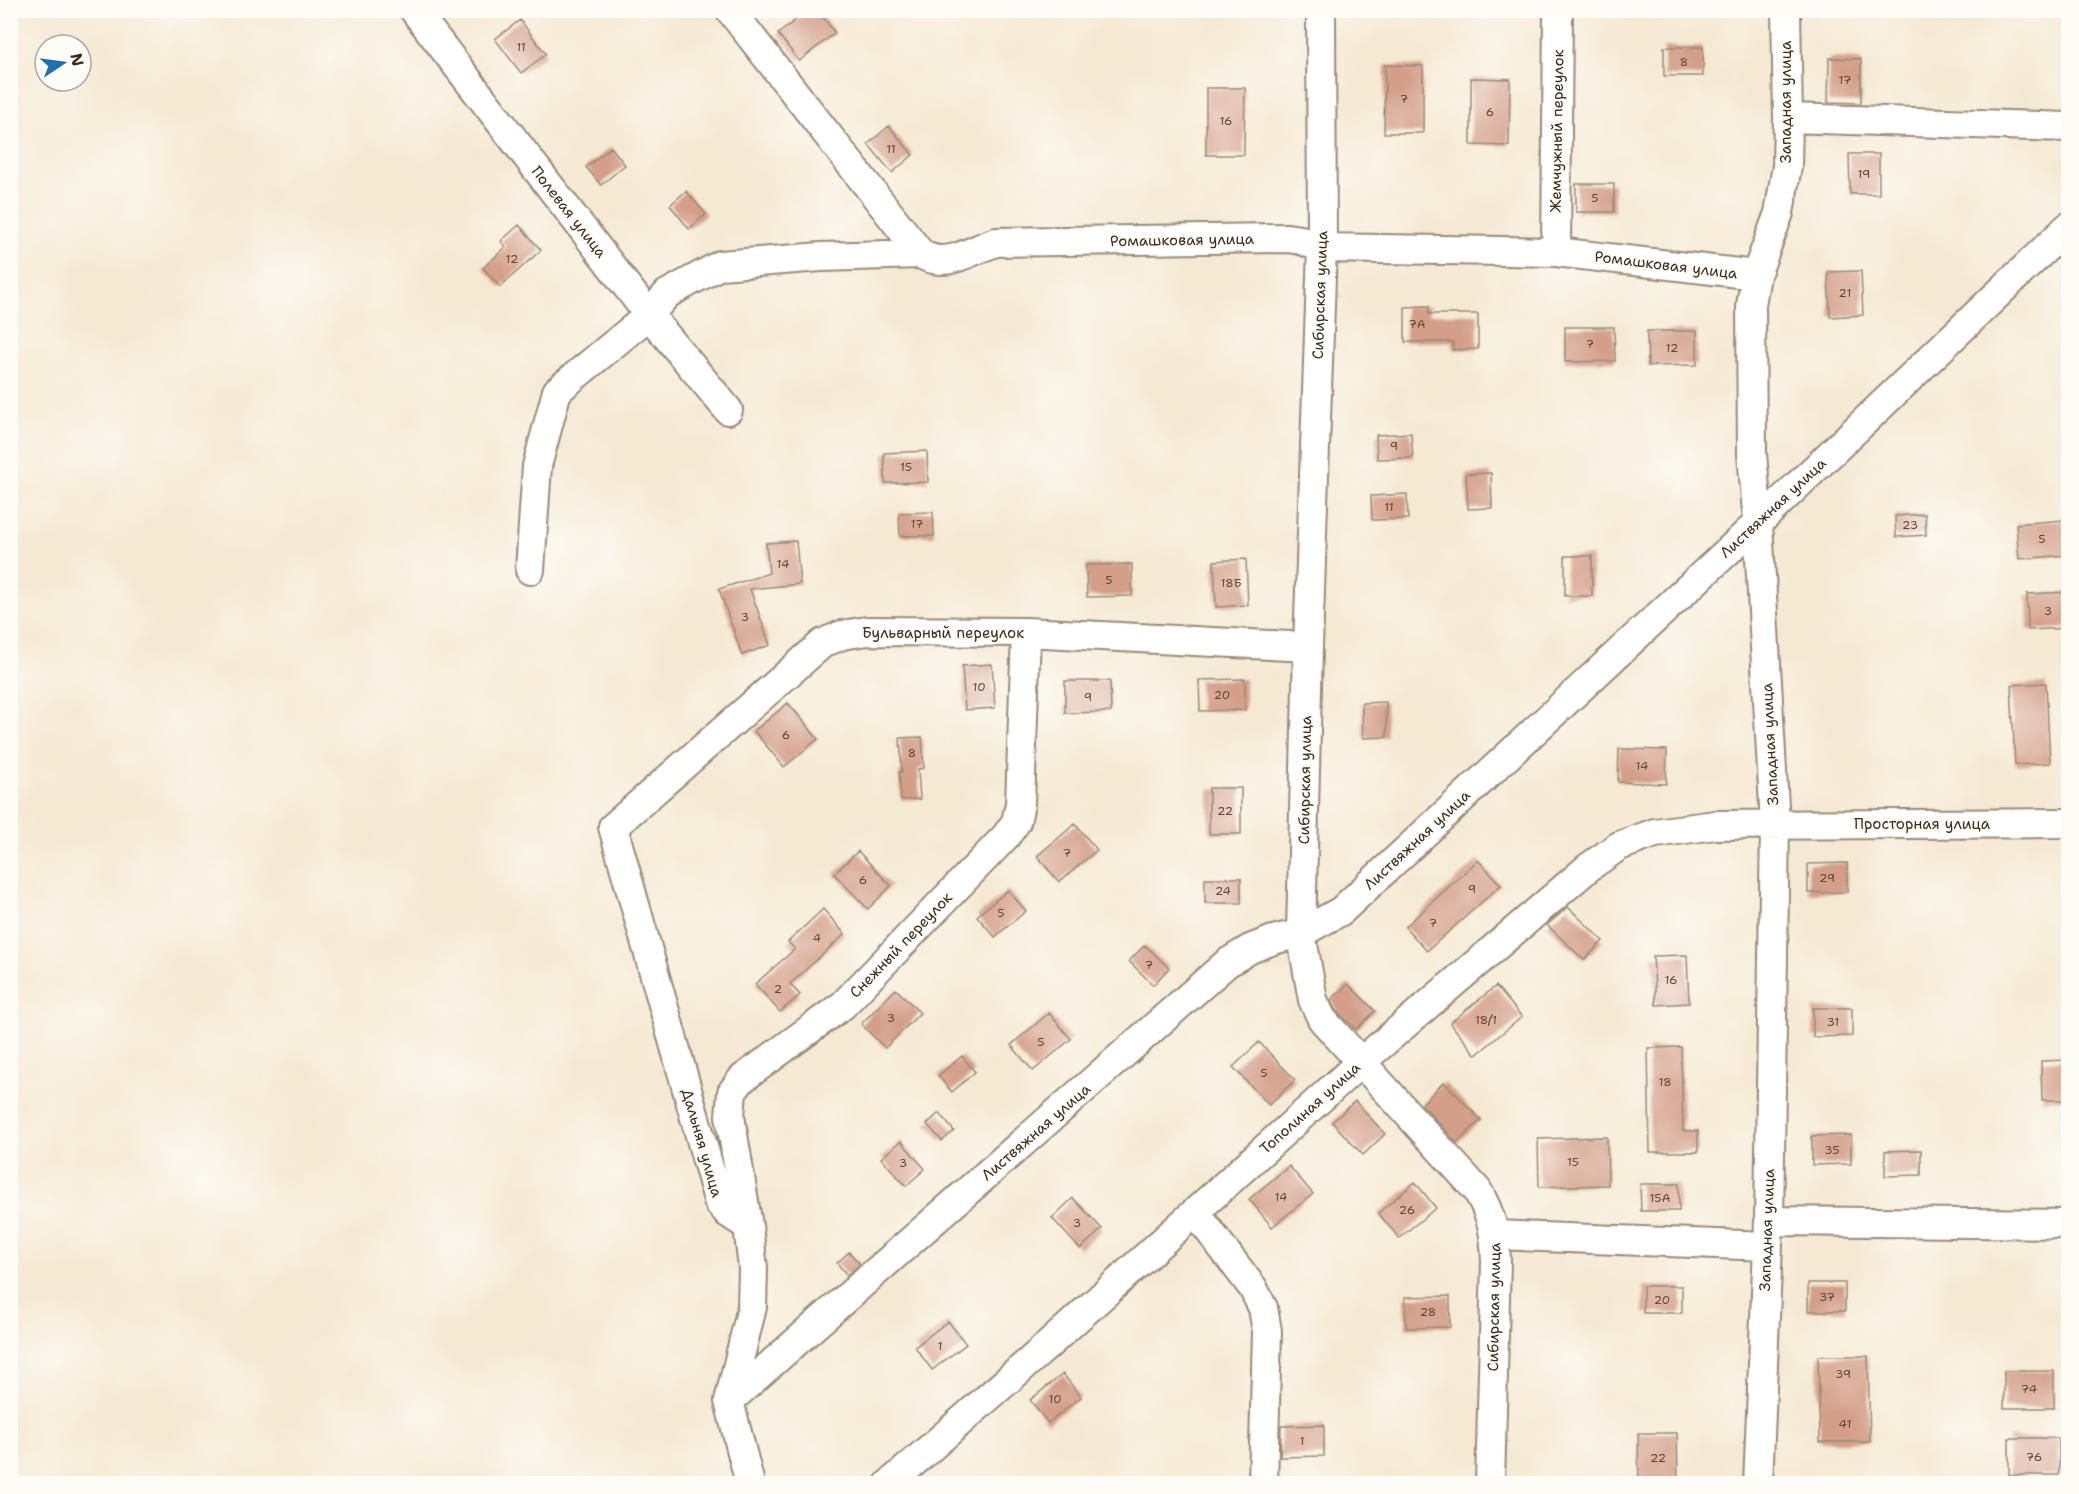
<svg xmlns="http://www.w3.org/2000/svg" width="2079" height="1494" viewBox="0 0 2079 1494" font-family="'Shantell Sans',sans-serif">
	<rect width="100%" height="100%" fill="#fdfcf7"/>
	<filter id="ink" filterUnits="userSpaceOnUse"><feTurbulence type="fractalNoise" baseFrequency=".0167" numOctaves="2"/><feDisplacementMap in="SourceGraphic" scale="12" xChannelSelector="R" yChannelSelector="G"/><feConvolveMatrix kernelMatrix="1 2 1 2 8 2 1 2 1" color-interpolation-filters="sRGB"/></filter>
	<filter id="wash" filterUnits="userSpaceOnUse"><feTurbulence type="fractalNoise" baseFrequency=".008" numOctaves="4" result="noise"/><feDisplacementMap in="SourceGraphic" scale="24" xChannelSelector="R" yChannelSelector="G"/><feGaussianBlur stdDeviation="1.35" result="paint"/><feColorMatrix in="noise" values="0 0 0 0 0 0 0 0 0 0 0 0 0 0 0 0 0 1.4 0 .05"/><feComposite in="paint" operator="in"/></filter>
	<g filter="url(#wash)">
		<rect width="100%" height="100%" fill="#f5e9d3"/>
		<g id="blocks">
			<path fill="#d49e88" d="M808,10H818L835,33L799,61L778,34Z
				M520,20L546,54L521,73L495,39Z
				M1664,47H1703V76H1664Z
				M1829,58L1861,59V103L1828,102Z
				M1385,65L1423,66V133H1384Z
				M1471,78L1510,79L1509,146L1471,145Z
				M1206,88H1245L1244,155H1206Z
				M889,126L913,155L892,173L868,144Z
				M611,147L625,165L601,185L586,167Z
				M1849,154H1879V194H1850Z
				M1576,184H1614V212H1576Z
				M686,191L706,214L689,229L670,205Z
				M519,225L541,250L500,287L483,268L506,247L501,241Z
				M1861,271L1863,315L1830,317L1828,272Z
				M1429,306V314H1478V349L1453,350V342H1405V307Z
				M1565,327H1614L1615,361L1565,362Z
				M1647,331H1697V365L1648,366Z
				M1411,433L1413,458L1377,459L1376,435Z
				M927,451L928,482L885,483L884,453Z
				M1491,473L1492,508L1468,509L1466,474Z
				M1407,494L1408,519L1372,520L1371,496Z
				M933,512L934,536H900L899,513Z
				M1925,514L1926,535L1896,537L1895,516Z
				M2064,520L2067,555L2019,559L2016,524Z
				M796,541L800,584L750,589L770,645L742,655L719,589L769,573L766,543Z
				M1565,556H1592V596H1565Z
				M1246,559L1248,605L1216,607L1214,561Z
				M1132,564V596L1087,597L1086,565Z
				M2068,592V628L2028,630L2027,594Z
				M992,664L995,708L965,710L962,666Z
				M1245,679V710L1200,711L1199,680Z
				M1065,681H1110L1111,712L1065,713Z
				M2046,683L2050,763L2015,765L2011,685Z
				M1386,702L1387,737L1363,738L1362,703Z
				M788,703L818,739L784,767L754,731Z
				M922,737L924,768L918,769L920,799L901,800L899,772H902L900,738Z
				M1619,749L1667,750L1666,784L1618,782Z
				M1209,788H1241V834H1209Z
				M1075,824L1097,850L1059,882L1037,856Z
				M858,851L891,886L868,909L834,874Z
				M1478,860L1501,885L1427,951L1405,927Z
				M1847,863V892L1808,893V864Z
				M1205,878H1241V903H1205Z
				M1008,890L1026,911L995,937L977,916Z
				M1568,907L1603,941L1584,960L1547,925Z
				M823,909L845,934L790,984L800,995L780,1012L755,984L795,949L788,942Z
				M1145,945L1169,968L1153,985L1129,961Z
				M1687,955L1689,1003L1656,1005L1653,956Z
				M1348,984L1375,1011L1356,1030L1335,1009L1331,1000Z
				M1496,986L1522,1017L1476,1055L1450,1023Z
				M896,989L920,1013L885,1048L861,1024Z
				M1813,1008H1852V1036L1813,1037Z
				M1049,1013L1071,1039L1033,1071L1011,1045Z
				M1259,1042L1295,1080L1269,1105L1233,1067Z
				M1681,1047L1683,1131H1698V1152H1650L1648,1048Z
				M962,1056L975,1072L952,1092L938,1076Z
				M2068,1060V1100H2042L2041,1061Z
				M1444,1082L1481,1120L1457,1143L1422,1104Z
				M1355,1101L1385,1134L1363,1155L1332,1122Z
				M939,1113L954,1131L942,1141L927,1124Z
				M1851,1135V1164L1812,1165V1136Z
				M1607,1137L1608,1185L1539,1187L1538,1139Z
				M901,1141L925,1169L906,1186L881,1158Z
				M1921,1150V1175L1885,1176V1151Z
				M1289,1166L1313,1194L1272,1227L1249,1199Z
				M1415,1182L1436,1208L1399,1238L1378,1213Z
				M1640,1184H1679V1211H1641Z
				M1073,1198L1102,1229L1080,1249L1052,1218Z
				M849,1252L860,1264L847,1275L837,1263Z
				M1808,1283H1845V1311H1808Z
				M1643,1286H1682V1313H1643Z
				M1450,1296V1327L1406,1328L1405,1297Z
				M948,1321L966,1344L932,1370L915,1347Z
				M1818,1356H1868L1870,1442H1820Z
				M2004,1371H2054V1408H2004Z
				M1063,1374L1081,1397L1048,1423L1030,1400Z
				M1324,1425V1456L1280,1457L1281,1426Z
				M1638,1433H1677L1678,1484H1639Z
				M2009,1438H2059V1475H2009Z"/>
		</g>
	</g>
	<g filter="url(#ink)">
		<use href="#blocks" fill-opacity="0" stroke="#988a78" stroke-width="1.5"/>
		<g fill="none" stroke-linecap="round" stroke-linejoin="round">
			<g stroke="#988a78" stroke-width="32">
				<path id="minor" d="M414,10L649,315L728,410
					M730,10L921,254C947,270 970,250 996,242L1287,238L1301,240L1322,248L1556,252L1756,275
					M1321,10L1322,248L1308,647L1301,933L1313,1000L1322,1019L1477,1190C1492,1215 1495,1232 1496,1261L1490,1484
					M1788,118L2068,127
					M1556,252L1558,10
					M530,570L537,466L557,391L649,315L667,294L720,265L821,257L921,254
					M1195,1212L1253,1288L1263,1308L1267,1331L1263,1484
					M1769,1221L2068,1224
					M748,1226L730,1116L732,1092L742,1079L843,1005L1006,836L1016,822L1020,804L1026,632
					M1495,1235L1767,1246
					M729,1401L1227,963L1250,949L1273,940L1301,933L1341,911L1758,523L2068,227
					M750,1484L729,1401L752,1307L753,1268L748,1226L728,1213L719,1203L613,827L823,643L842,635L867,631L1026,632L1308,647
					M889,1484L1048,1345L1361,1062L1589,867L1619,846L1655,833L1715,825L2068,823
					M1758,1484L1769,1221L1775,824L1758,523L1752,454L1751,305L1756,275L1779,213L1787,166L1788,118L1786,10"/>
			</g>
			<use href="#minor" stroke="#fff" stroke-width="28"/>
		</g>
	</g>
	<g text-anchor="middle" stroke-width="4.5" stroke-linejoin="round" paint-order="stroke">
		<g font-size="12" fill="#614738">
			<text x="521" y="51">11</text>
			<text x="1684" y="66">8</text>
			<text x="1845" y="84">17</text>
			<text x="1404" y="103">7</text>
			<text x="1490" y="116">6</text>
			<text x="1226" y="125">16</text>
			<text x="891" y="153">11</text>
			<text x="1864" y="178">19</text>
			<text x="1595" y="202">5</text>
			<text x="512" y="263">12</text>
			<text x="1845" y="297">21</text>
			<text x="1417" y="328">7А</text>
			<text x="1590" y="348">7</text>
			<text x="1672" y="352">12</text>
			<text x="1394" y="450">9</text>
			<text x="906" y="471">15</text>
			<text x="1389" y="511">11</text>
			<text x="917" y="528">17</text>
			<text x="1910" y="529">23</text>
			<text x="2042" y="543">5</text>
			<text x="783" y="568">14</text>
			<text x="1109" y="584">5</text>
			<text x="1231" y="587">18Б</text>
			<text x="2048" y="615">3</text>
			<text x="745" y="621">3</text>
			<text x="979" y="691">10</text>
			<text x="1222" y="699">20</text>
			<text x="1088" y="701">9</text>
			<text x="786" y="739">6</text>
			<text x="912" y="757">8</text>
			<text x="1642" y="770">14</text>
			<text x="1225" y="815">22</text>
			<text x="1067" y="857">7</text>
			<text x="1827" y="882">29</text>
			<text x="863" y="884">6</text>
			<text x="1472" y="893">9</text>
			<text x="1223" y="895">24</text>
			<text x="1001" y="917">5</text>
			<text x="1433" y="927">7</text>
			<text x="817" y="942">4</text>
			<text x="1149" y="969">7</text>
			<text x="1671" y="984">16</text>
			<text x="778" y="993">2</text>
			<text x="891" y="1022">3</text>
			<text x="1486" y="1024">18/1</text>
			<text x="1833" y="1026">31</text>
			<text x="1041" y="1046">5</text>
			<text x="1264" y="1077">5</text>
			<text x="1665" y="1086">18</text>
			<text x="1832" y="1154">35</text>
			<text x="1573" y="1166">15</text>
			<text x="903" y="1167">3</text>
			<text x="1281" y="1201">14</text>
			<text x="1660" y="1202">15А</text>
			<text x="1407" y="1214">26</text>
			<text x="1077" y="1227">3</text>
			<text x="1827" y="1301">37</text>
			<text x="1662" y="1304">20</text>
			<text x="1428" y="1316">28</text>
			<text x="940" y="1350">1</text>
			<text x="1843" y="1378">39</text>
			<text x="2029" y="1393">74</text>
			<text x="1055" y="1403">10</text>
			<text x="1845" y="1428">41</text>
			<text x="1302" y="1445">1</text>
			<text x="2034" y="1461">76</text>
			<text x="1658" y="1462">22</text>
		</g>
		<g font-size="15" fill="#3b2a1e" stroke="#fdfcf7">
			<text transform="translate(1786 102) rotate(-90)" y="5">Западная улица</text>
			<text transform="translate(1557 131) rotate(-89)" y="5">Жемчужный переулок</text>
			<text transform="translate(569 212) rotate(52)" y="5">Полевая улица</text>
			<text transform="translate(1182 240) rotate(-1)" y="5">Ромашковая улица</text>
			<text transform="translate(1666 265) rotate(7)" y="5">Ромашковая улица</text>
			<text transform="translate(1320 295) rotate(-88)" y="5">Сибирская улица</text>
			<text transform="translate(1773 508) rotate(-43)" y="5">Листвяжная улица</text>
			<text x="943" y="638">Бульварный переулок</text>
			<text transform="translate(1770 744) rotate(-93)" y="5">Западная улица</text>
			<text transform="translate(1305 780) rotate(-89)" y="5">Сибирская улица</text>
			<text x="1922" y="829">Просторная улица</text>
			<text transform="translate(1417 840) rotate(-43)" y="5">Листвяжная улица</text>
			<text transform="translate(901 945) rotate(-46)" y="5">Снежный переулок</text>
			<text transform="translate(1310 1108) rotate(-42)" y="5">Тополиная улица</text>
			<text transform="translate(1036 1132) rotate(-41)" y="5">Листвяжная улица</text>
			<text transform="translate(702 1143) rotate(74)" y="5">Дальняя улица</text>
			<text transform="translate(1767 1230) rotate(-88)" y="5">Западная улица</text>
			<text transform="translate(1494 1307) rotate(-89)" y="5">Сибирская улица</text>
		</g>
	</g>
	<rect width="2079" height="1494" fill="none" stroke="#fdfcf7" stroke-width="36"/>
	<g transform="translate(63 63) rotate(77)"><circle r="28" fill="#fdfcf7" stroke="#afa8a0" stroke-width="1.5"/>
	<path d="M0-4.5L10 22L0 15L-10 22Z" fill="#1f6fb2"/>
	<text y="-9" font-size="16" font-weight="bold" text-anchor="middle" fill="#3b2a1e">N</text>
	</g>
</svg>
